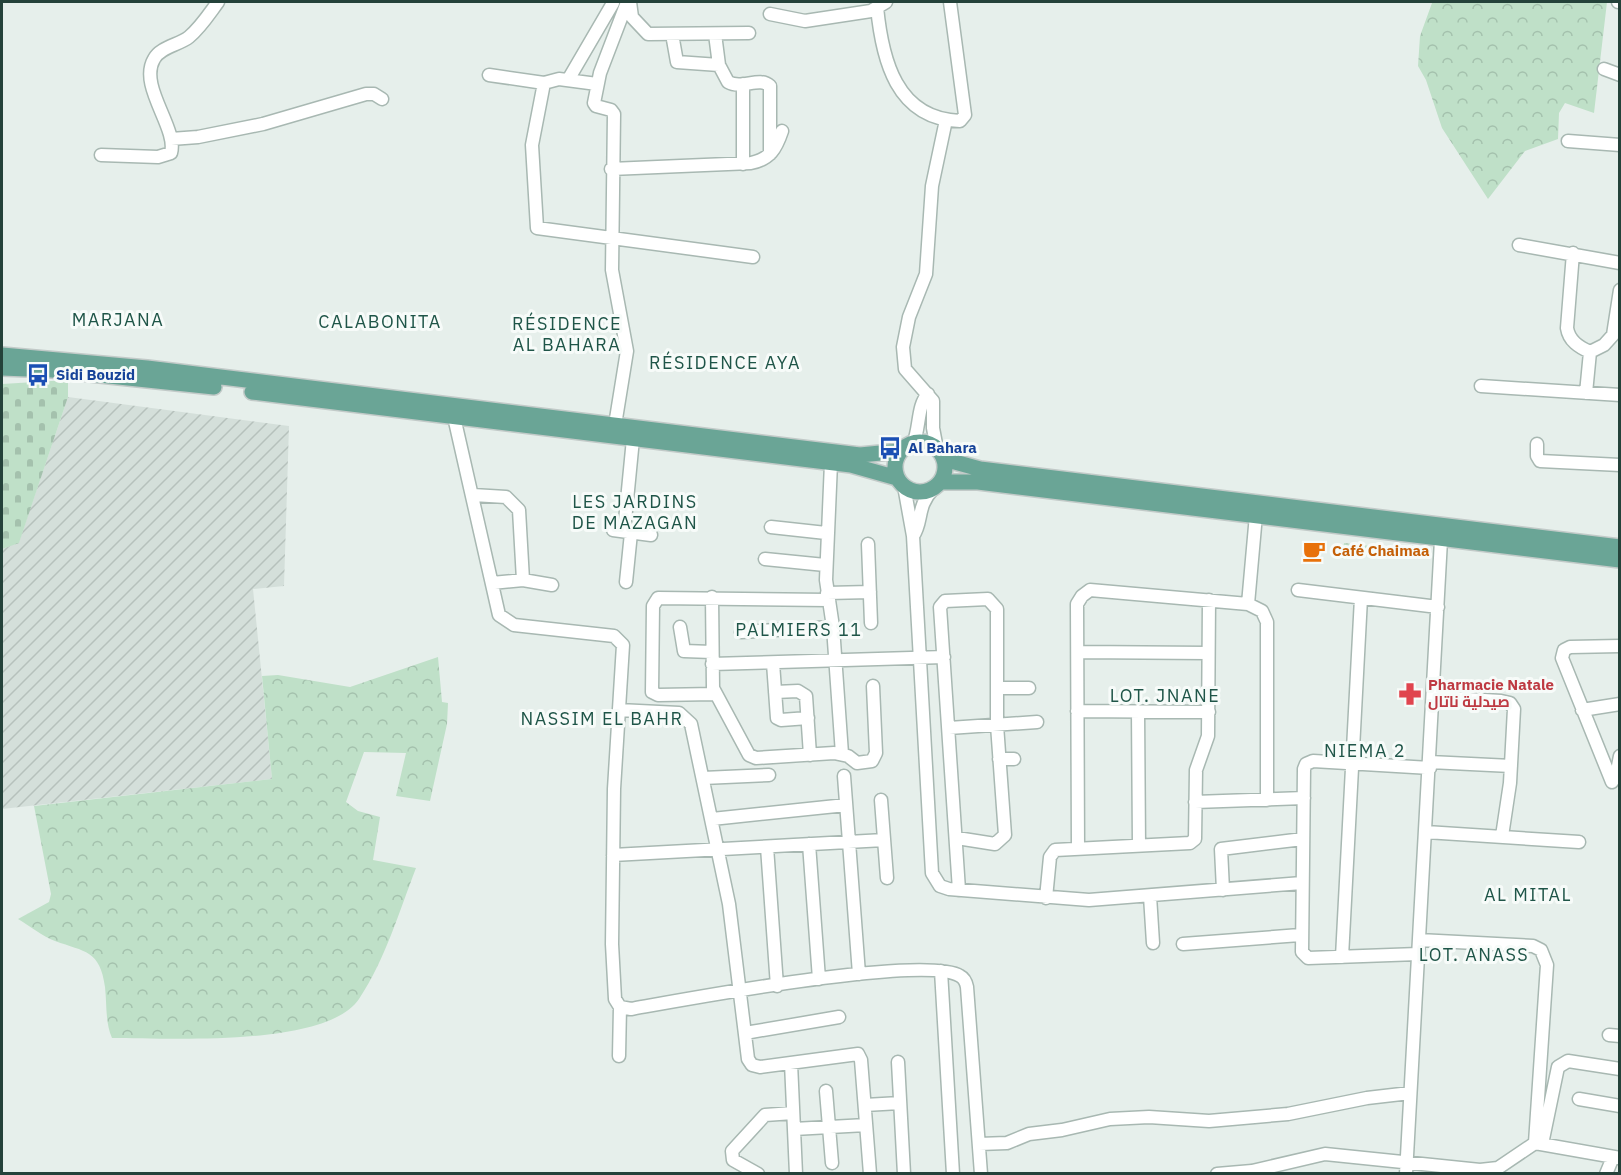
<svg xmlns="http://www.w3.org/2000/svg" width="1621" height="1175" viewBox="0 0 1621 1175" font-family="'IBM Plex Sans',Cairo,sans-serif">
	<defs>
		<pattern id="industrial-furrows" width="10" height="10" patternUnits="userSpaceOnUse" patternTransform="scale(1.5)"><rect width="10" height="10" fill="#d4dfda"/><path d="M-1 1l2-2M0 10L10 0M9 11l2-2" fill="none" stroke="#b6c1bc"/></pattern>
		<pattern id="forest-crowns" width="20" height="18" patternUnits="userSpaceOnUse" patternTransform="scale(1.5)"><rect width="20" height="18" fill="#bfe0c8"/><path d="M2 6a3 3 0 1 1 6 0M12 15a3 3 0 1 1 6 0" fill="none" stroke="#a4c1ad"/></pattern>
		<pattern id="cemetery-stones" width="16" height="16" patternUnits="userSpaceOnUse" patternTransform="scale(1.5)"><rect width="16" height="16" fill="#bfe0c8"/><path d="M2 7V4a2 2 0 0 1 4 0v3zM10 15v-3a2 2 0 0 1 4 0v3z" fill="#a4c1ad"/></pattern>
		<pattern id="garden-dots" width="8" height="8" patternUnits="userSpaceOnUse" patternTransform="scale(1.5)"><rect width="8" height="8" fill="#bfe0c8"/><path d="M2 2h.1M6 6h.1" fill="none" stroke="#a4c1ad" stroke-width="1.8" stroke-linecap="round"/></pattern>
	</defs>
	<rect width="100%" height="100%" fill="#e6efeb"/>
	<path fill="url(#industrial-furrows)" d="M68,397L289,426L284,586L253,589L272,779L2,809V549L19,542Z"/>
	<path fill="url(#forest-crowns)" d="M1429,2H1607L1594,113L1565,103L1559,113L1558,139L1525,151L1488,199L1442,128L1426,80L1418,66L1420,36L1432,3Z
		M438,657L442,702L448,703L447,724L430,801L396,796L406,753L364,752L346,802L358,811L380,817L373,860L416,868C399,912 385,960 359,999C326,1048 166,1038 112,1038C105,1022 107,1004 105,987C100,950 85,952 55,941C42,936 30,926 18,919L49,902L51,894L34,806L272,779L262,676L278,675L350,687Z"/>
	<path fill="url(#cemetery-stones)" d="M68,380V397L19,543L2,549V384Z"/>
	<path fill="url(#garden-dots)" d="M1344,543L1409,550L1342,559Z"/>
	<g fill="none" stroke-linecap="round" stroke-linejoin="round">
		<g stroke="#a8b8b2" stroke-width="15">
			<path id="minor" d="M630,2L632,17L648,34L749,33
				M1618,2H1620
				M877,7C882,59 896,119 960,121L965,115L950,2
				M770,14L805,21L871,11L886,2
				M672,34L677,62L719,65
				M715,34L719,65L728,82C742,90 759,76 770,86V154
				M1604,69L1620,75
				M489,75L544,83L559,79L597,84
				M568,80L613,3
				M544,83L532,145L537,228L753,257
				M743,84V164
				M171,139L198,137L263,124L366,94H374L382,99
				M1568,141L1620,145
				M101,155L158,157L171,153C178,128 138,86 154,59C160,47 179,45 189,37C201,27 209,14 218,2
				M611,169L751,163C770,159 776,149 782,131
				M1519,245L1620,263
				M1573,253L1567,328C1569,341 1579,347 1590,352L1604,345L1613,335L1620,290
				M1481,386L1620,395
				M1586,393L1590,352
				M454,417L499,615L514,625L614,636L623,645L614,789L612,944L615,999L620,1007L631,1009C682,1000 925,954 960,976C964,978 966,982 967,987L981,1174
				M615,425L627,351L612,270L614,114L611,110L596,106L594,103L600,73L626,5
				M913,444C920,429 917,405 928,394
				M1537,444V456L1540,461L1620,465
				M937,449L933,428V401L905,369L903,347L909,317L926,274L932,186L946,120
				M831,463L826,580L833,627L842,754
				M904,486L913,536L932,873L940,886L949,889L1089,900L1302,883
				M473,495L506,497L519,510L523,580
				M771,527L826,533
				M613,530L651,535
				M624,531L633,439
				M913,536C923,522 916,507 933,489
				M868,544L871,623
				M765,559L825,565
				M626,582L631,533
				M492,583L523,580L552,585
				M1298,590L1438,607
				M827,593L870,592
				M712,597L713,688L749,755L756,758L834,753L848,756L857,763L872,761L876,753L873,686
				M1248,604L1256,515
				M680,627L684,651L712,652
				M741,632L833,627
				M1620,646L1570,647L1564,650L1562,658L1612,782L1616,776L1620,756
				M1078,652L1208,653
				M773,663L777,718L781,720L808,718
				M712,664L944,657
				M997,688H1029
				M775,692L798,691L806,696L810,755
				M714,694L658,695L652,692L653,606L658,598L828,600
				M1433,697L1501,701L1510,703L1514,709L1510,783L1502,836
				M619,710L679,713L691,724L729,904L748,1059L752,1065L760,1067L858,1054L861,1060L870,1174
				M1582,710L1620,704
				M1077,711L1209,712
				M1138,711L1139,846
				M949,728L1037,722
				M999,759H1014
				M1430,762L1511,766
				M844,776L859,974
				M703,778L769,775
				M881,800L887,878
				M1195,802L1304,798
				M712,819L846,805
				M1426,832L1579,842
				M957,838L995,844L1005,835L997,725V609L988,599L945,601L940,607L959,890
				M809,844L819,979
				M767,847L777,986
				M1078,849L1077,604L1082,596L1090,590L1248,604L1262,611L1267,622V800
				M613,855L884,840
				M1223,890L1221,849L1303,839
				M1150,896L1153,943
				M1046,898L1050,857L1055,850L1190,843L1195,839L1196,770L1208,736L1209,600
				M1183,944L1300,935
				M1418,954L1308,958L1302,952L1304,769L1306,764L1313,761L1430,768
				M1342,957L1361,598
				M941,971L953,1174
				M745,1033L839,1017
				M1609,1035L1620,1036
				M619,1056L620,1007
				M898,1062L904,1174
				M791,1063L796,1174
				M826,1091L832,1163
				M1579,1099L1620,1106
				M865,1105L900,1103
				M794,1129L866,1125
				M1535,1143L1620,1158
				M979,1144L1007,1143L1029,1134L1062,1130L1110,1119L1149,1117L1209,1121L1288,1114L1367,1098L1410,1093
				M1542,1144L1558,1067L1568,1061L1620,1069
				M758,1174L733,1160L732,1151L765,1115L793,1113
				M1217,1174L1252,1171L1325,1154L1480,1170L1498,1168L1535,1143L1547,965L1541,950L1533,946L1419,940
				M1406,1174L1441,540
				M1606,1174L1613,1157"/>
		</g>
		<g stroke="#c2cac8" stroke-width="18">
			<path id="major" d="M2,355L147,368L860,455L901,451
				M2,368L52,370L214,387
				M252,392L851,465L897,478
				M895 467a25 25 0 1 1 50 0a25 25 0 1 1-50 0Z
				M944,459L980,469L1620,547
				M941,482H978L1620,560"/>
		</g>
		<use href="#minor" stroke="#fff" stroke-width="12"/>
		<use href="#major" stroke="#6aa596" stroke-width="15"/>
	</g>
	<defs>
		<g id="bus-bare" transform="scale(1.8)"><path d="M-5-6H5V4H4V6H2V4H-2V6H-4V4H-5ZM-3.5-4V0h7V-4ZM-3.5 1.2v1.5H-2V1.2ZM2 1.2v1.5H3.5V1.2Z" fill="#1a4fb4" stroke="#f7fbf9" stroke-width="2.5" paint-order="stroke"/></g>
		<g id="cafe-bare" transform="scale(1.8)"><path d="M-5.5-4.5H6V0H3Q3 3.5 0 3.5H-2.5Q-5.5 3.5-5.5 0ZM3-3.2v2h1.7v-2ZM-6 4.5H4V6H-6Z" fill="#e8710a" stroke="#f7fbf9" stroke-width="2.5" paint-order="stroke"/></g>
		<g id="pharmacy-bare" transform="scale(1.8)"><path d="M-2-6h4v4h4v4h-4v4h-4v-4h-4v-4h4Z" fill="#e0444e" stroke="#f7fbf9" stroke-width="2.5" paint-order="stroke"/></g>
	</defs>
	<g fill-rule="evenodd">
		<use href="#bus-bare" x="38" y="375"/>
		<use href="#bus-bare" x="890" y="448"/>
		<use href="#cafe-bare" x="1314" y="551"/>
		<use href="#pharmacy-bare" x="1410" y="694"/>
	</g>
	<g text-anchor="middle" stroke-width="6" stroke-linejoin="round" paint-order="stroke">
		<g font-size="15" font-weight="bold" fill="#164399" stroke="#f7fbf9" text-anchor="start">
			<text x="56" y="380">Sidi Bouzid</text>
			<text x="908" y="453">Al Bahara</text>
		</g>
		<g font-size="15" font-weight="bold" fill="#c56008" stroke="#f7fbf9" text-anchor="start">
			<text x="1332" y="556">Café Chaimaa</text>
		</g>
		<g font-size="15" font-weight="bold" fill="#be3a42" stroke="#f7fbf9" text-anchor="start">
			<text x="1428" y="690">Pharmacie Natale<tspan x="1428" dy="17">صيدلية ناتال</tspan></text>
		</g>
		<g font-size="18" letter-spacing="1.5" fill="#1f5548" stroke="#f7fbf9">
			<text x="118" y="326">MARJANA</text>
			<text x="380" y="328">CALABONITA</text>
			<text x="567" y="330">RÉSIDENCE<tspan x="567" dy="21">AL BAHARA</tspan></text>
			<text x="725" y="369">RÉSIDENCE AYA</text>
			<text x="635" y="508">LES JARDINS<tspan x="635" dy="21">DE MAZAGAN</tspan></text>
			<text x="799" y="636">PALMIERS 11</text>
			<text x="1165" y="702">LOT. JNANE</text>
			<text x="602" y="725">NASSIM EL BAHR</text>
			<text x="1365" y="757">NIEMA 2</text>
			<text x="1528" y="901">AL MITAL</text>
			<text x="1474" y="961">LOT. ANASS</text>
		</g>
	</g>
	<rect width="1621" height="1175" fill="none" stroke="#24423a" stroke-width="6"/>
</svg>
